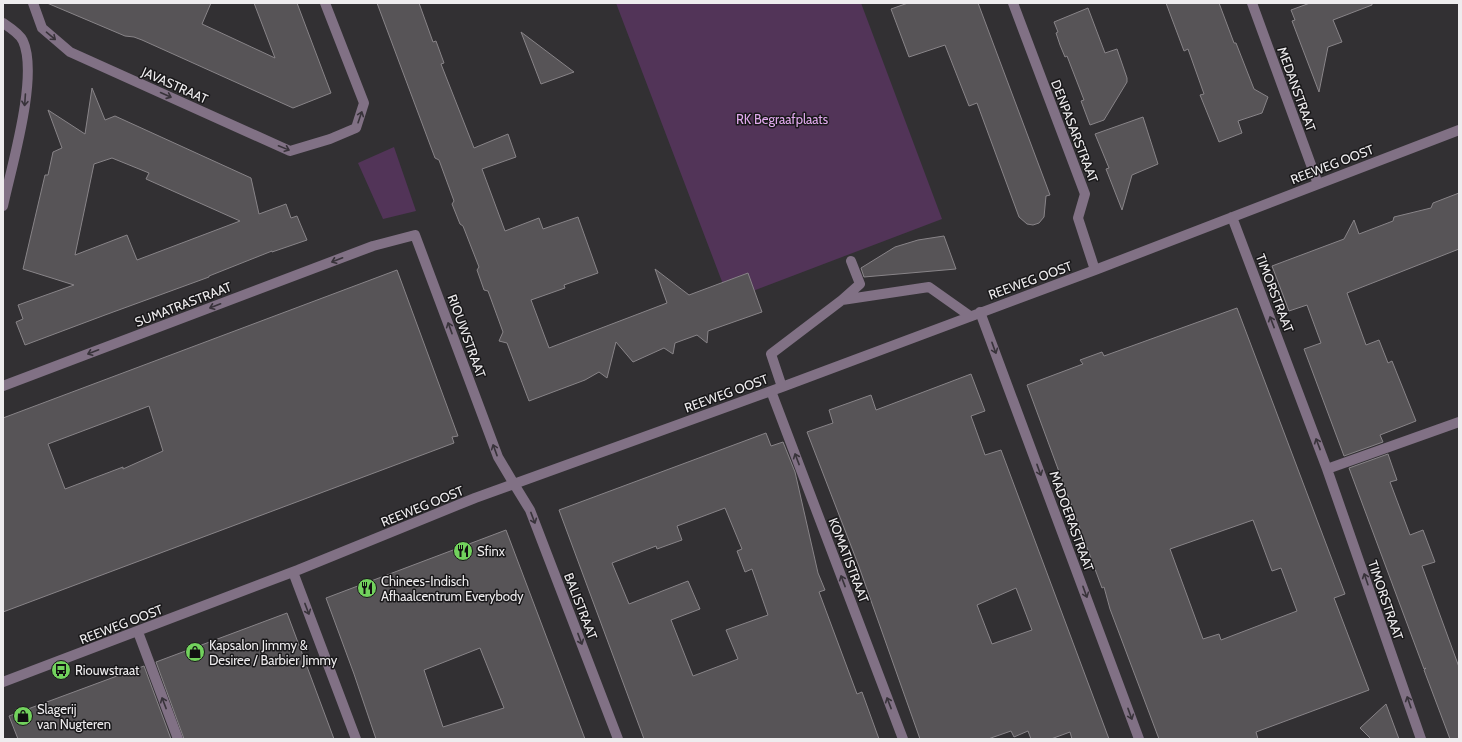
<svg xmlns="http://www.w3.org/2000/svg" width="1462" height="742" viewBox="0 0 1462 742" font-family="Cabin,sans-serif">
	<rect width="100%" height="100%" fill="#323033"/>
	<path fill="#523458" d="M616,3H861L942,219L729,300Z
		M394,147L416,211L383,219L358,163Z"/>
	<path fill="#575457" stroke="#888488" fill-rule="evenodd" d="M47,3H211L202,24L275,58L254,3H297L331,93L293,108L142,40L134,37L125,36Z
		M377,3H419L433,42L436,41L444,63L441,64L474,148L508,134L516,157L482,169L505,231L539,218L543,229L578,217L598,273L564,285L565,288L531,300L549,348L667,303L655,269L689,295L748,273L762,312L708,331L707,343L697,335L675,343L673,354L664,348L633,362L616,342L607,378L599,372L585,380L529,401L507,343L499,341L503,332L488,291L484,290L477,270L479,267L463,226L460,224L452,204L454,201L439,160L435,158Z
		M908,3H978L1050,195L1046,196L1044,217L1039,223L1033,225L1027,224L1019,217L977,103L969,106L945,45L909,57L891,9Z
		M1166,3H1219L1234,43H1236L1254,89L1268,97L1262,113L1238,121L1242,133L1219,142L1200,95L1204,94L1188,49L1184,51Z
		M1310,3H1372V5L1333,20L1342,42L1328,47L1319,92L1292,21L1295,20L1291,10Z
		M1088,8L1105,53L1117,49L1127,78V82L1104,120L1090,125L1081,101L1084,100L1067,56L1065,57L1060,45L1056,33L1058,32L1054,22Z
		M521,32L574,72L541,84Z
		M92,88L105,120L115,116L251,178L259,214L286,204L291,218L297,216L307,240L272,252V251L209,276V277L105,315L25,345L16,322L23,319L18,305L74,285L23,269L45,175H48L53,152L62,148L48,110L85,134ZM112,158L149,173L146,179L240,221L137,260L127,235L75,255L94,164Z
		M1143,117L1158,164L1132,175L1122,210L1106,169L1109,168L1095,134Z
		M1459,193V249L1347,293L1366,345L1379,340L1388,363L1392,361L1416,421L1380,435L1383,442L1344,456L1304,349L1321,343L1307,305L1289,311L1272,266L1344,239L1354,220L1359,234L1393,221L1394,217L1431,208L1433,203Z
		M944,236L956,269L864,277L861,268L895,247L918,240Z
		M397,270L458,436L452,437L454,443L3,612V418ZM149,406L163,451L123,469V467L65,489L48,444Z
		M1237,308L1345,594L1334,598L1369,690L1256,732L1258,739H1159L1110,609L1104,587L1102,588L1027,385L1083,364L1080,360L1102,352L1104,356ZM1253,520L1272,571L1281,568L1297,611L1221,640L1219,634L1203,639L1170,549Z
		M971,374L985,411L971,416L985,455L1001,450L1109,739H1072L1070,732L1051,739H1031L1028,731L1014,737L1011,731L988,739H920L858,564L807,432L833,423L829,410L871,395L876,410ZM1016,588L1032,630L992,644L977,605Z
		M766,433L771,446L783,442L795,472L818,573L825,590L819,592L857,694L862,692L879,739H644L559,510ZM725,508L742,549L737,551L745,572L752,569L768,615L726,630L738,659L693,676L671,620L700,609L688,581L629,604L612,563L656,546L657,549L682,540L677,526Z
		M1388,454L1397,480L1390,482L1410,535L1423,530L1435,562L1422,566L1459,667V739H1450L1424,670L1426,668L1424,669L1349,468Z
		M506,530L585,739H376L354,674L326,598ZM480,648L504,708L443,727L424,670Z
		M287,613L334,739H184L156,662Z
		M144,666L171,739H18L9,716Z
		M1386,704L1399,739H1371L1360,728Z"/>
	<g fill="none" stroke-linecap="round" stroke-linejoin="round">
		<path stroke="#817185" stroke-width="10" d="M33,3L42,28L70,52L290,151L330,139L356,128L364,103L325,3
			M1013,3L1085,194L1078,218L1095,270
			M1252,3L1318,184
			M3,23C9,27 20,34 23,41C39,76 11,168 3,206
			M1232,217L1327,469L1421,739
			M842,300L929,287L970,316
			M980,312L1139,739
			M3,386L373,246L415,235L498,457L514,484L530,510L618,739
			M782,387L771,354L842,300L860,284L851,261
			M771,391L903,739
			M1327,469L1459,422
			M293,572L356,739
			M138,632L178,739
			M3,682L298,570L475,498L782,387L1095,270L1459,130"/>
	</g>
	<defs><path id="oneway-shaft" d="M-6 0H5M1.5-3L5.5 0L1.5 3" fill="none" stroke-width="1.6" stroke-linecap="round" stroke-linejoin="round"/></defs>
	<g stroke="#38333a">
		<use href="#oneway-shaft" transform="translate(51 36) rotate(40)"/>
		<use href="#oneway-shaft" transform="translate(166 95) rotate(24)"/>
		<use href="#oneway-shaft" transform="translate(25 100) rotate(94)"/>
		<use href="#oneway-shaft" transform="translate(360 117) rotate(-71)"/>
		<use href="#oneway-shaft" transform="translate(284 148) rotate(22)"/>
		<use href="#oneway-shaft" transform="translate(337 260) rotate(159)"/>
		<use href="#oneway-shaft" transform="translate(215 306) rotate(159)"/>
		<use href="#oneway-shaft" transform="translate(1272 322) rotate(-111)"/>
		<use href="#oneway-shaft" transform="translate(450 328) rotate(-110)"/>
		<use href="#oneway-shaft" transform="translate(994 348) rotate(70)"/>
		<use href="#oneway-shaft" transform="translate(93 352) rotate(159)"/>
		<use href="#oneway-shaft" transform="translate(1318 444) rotate(-111)"/>
		<use href="#oneway-shaft" transform="translate(495 450) rotate(-110)"/>
		<use href="#oneway-shaft" transform="translate(797 459) rotate(-111)"/>
		<use href="#oneway-shaft" transform="translate(1039 470) rotate(70)"/>
		<use href="#oneway-shaft" transform="translate(533 518) rotate(69)"/>
		<use href="#oneway-shaft" transform="translate(1366 579) rotate(-109)"/>
		<use href="#oneway-shaft" transform="translate(843 581) rotate(-111)"/>
		<use href="#oneway-shaft" transform="translate(1085 592) rotate(70)"/>
		<use href="#oneway-shaft" transform="translate(307 609) rotate(69)"/>
		<use href="#oneway-shaft" transform="translate(580 639) rotate(69)"/>
		<use href="#oneway-shaft" transform="translate(1409 702) rotate(-109)"/>
		<use href="#oneway-shaft" transform="translate(164 703) rotate(-111)"/>
		<use href="#oneway-shaft" transform="translate(889 703) rotate(-111)"/>
		<use href="#oneway-shaft" transform="translate(1130 714) rotate(70)"/>
	</g>
	<defs>
		<g id="restaurant-disc" transform="scale(1)"><circle r="9.5" fill="#72d25d" stroke="#19181a"/><path d="M-5-6h1v4h1v-4h1v4h1v-4h1v5L-1.5 .5V6h-2V.5L-5-1ZM5-6V6H3V1.5H1.5Q1.5-4 5-6Z" fill="#111"/></g>
		<g id="shop-disc" transform="scale(1)"><circle r="9.5" fill="#72d25d" stroke="#19181a"/><path d="M-5-2.5h2.3a2.7 3.5 0 0 1 5.4 0H5L5.5 6h-11ZM-1.5-2.5h3a1.5 2.3 0 0 0-3 0Z" fill="#111"/></g>
		<g id="bus-disc" transform="scale(1)"><circle r="9.5" fill="#72d25d" stroke="#19181a"/><path d="M-5-6H5V4H4V6H2V4H-2V6H-4V4H-5ZM-3.5-4V0h7V-4ZM-3.5 1.2v1.5H-2V1.2ZM2 1.2v1.5H3.5V1.2Z" fill="#111"/></g>
	</defs>
	<g fill-rule="evenodd">
		<use href="#restaurant-disc" x="463" y="551"/>
		<use href="#restaurant-disc" x="367" y="588"/>
		<use href="#shop-disc" x="195" y="652"/>
		<use href="#bus-disc" x="61" y="670"/>
		<use href="#shop-disc" x="23" y="716"/>
	</g>
	<g text-anchor="middle" stroke-width="3" stroke-linejoin="round" paint-order="stroke">
		<g font-size="13" fill="#eeecee" stroke="#19181a">
			<text transform="translate(175 85) rotate(24)" y="5">JAVASTRAAT</text>
			<text transform="translate(1297 89) rotate(70)" y="5">MEDANSTRAAT</text>
			<text transform="translate(1075 131) rotate(69)" y="5">DENPASARSTRAAT</text>
			<text transform="translate(1332 164) rotate(-21)" y="5">REEWEG OOST</text>
			<text transform="translate(1030 280) rotate(-20)" y="5">REEWEG OOST</text>
			<text transform="translate(1275 293) rotate(69)" y="5">TIMORSTRAAT</text>
			<text transform="translate(183 304) rotate(-21)" y="5">SUMATRASTRAAT</text>
			<text transform="translate(467 336) rotate(70)" y="5">RIOUWSTRAAT</text>
			<text transform="translate(726 393) rotate(-20)" y="5">REEWEG OOST</text>
			<text transform="translate(422 506) rotate(-22)" y="5">REEWEG OOST</text>
			<text transform="translate(1072 521) rotate(70)" y="5">MADOERASTRAAT</text>
			<text transform="translate(849 560) rotate(69)" y="5">KOMATISTRAAT</text>
			<text transform="translate(1386 600) rotate(71)" y="5">TIMORSTRAAT</text>
			<text transform="translate(581 606) rotate(69)" y="5">BALISTRAAT</text>
			<text transform="translate(121 624) rotate(-21)" y="5">REEWEG OOST</text>
		</g>
		<g font-size="13" fill="#e0a9ec" stroke="#19181a">
			<text x="782" y="124">RK Begraafplaats</text>
		</g>
		<g font-size="13" fill="#eeecee" stroke="#19181a" text-anchor="start">
			<text x="477" y="556">Sfinx</text>
			<text x="381" y="586">Chinees-Indisch<tspan x="381" dy="15">Afhaalcentrum Everybody</tspan></text>
			<text x="209" y="650">Kapsalon Jimmy &amp;<tspan x="209" dy="15">Desiree / Barbier Jimmy</tspan></text>
			<text x="75" y="675">Riouwstraat</text>
			<text x="37" y="714">Slagerij<tspan x="37" dy="15">van Nugteren</tspan></text>
		</g>
	</g>
	<rect width="1462" height="742" fill="none" stroke="#eeecee" stroke-width="8"/>
</svg>
